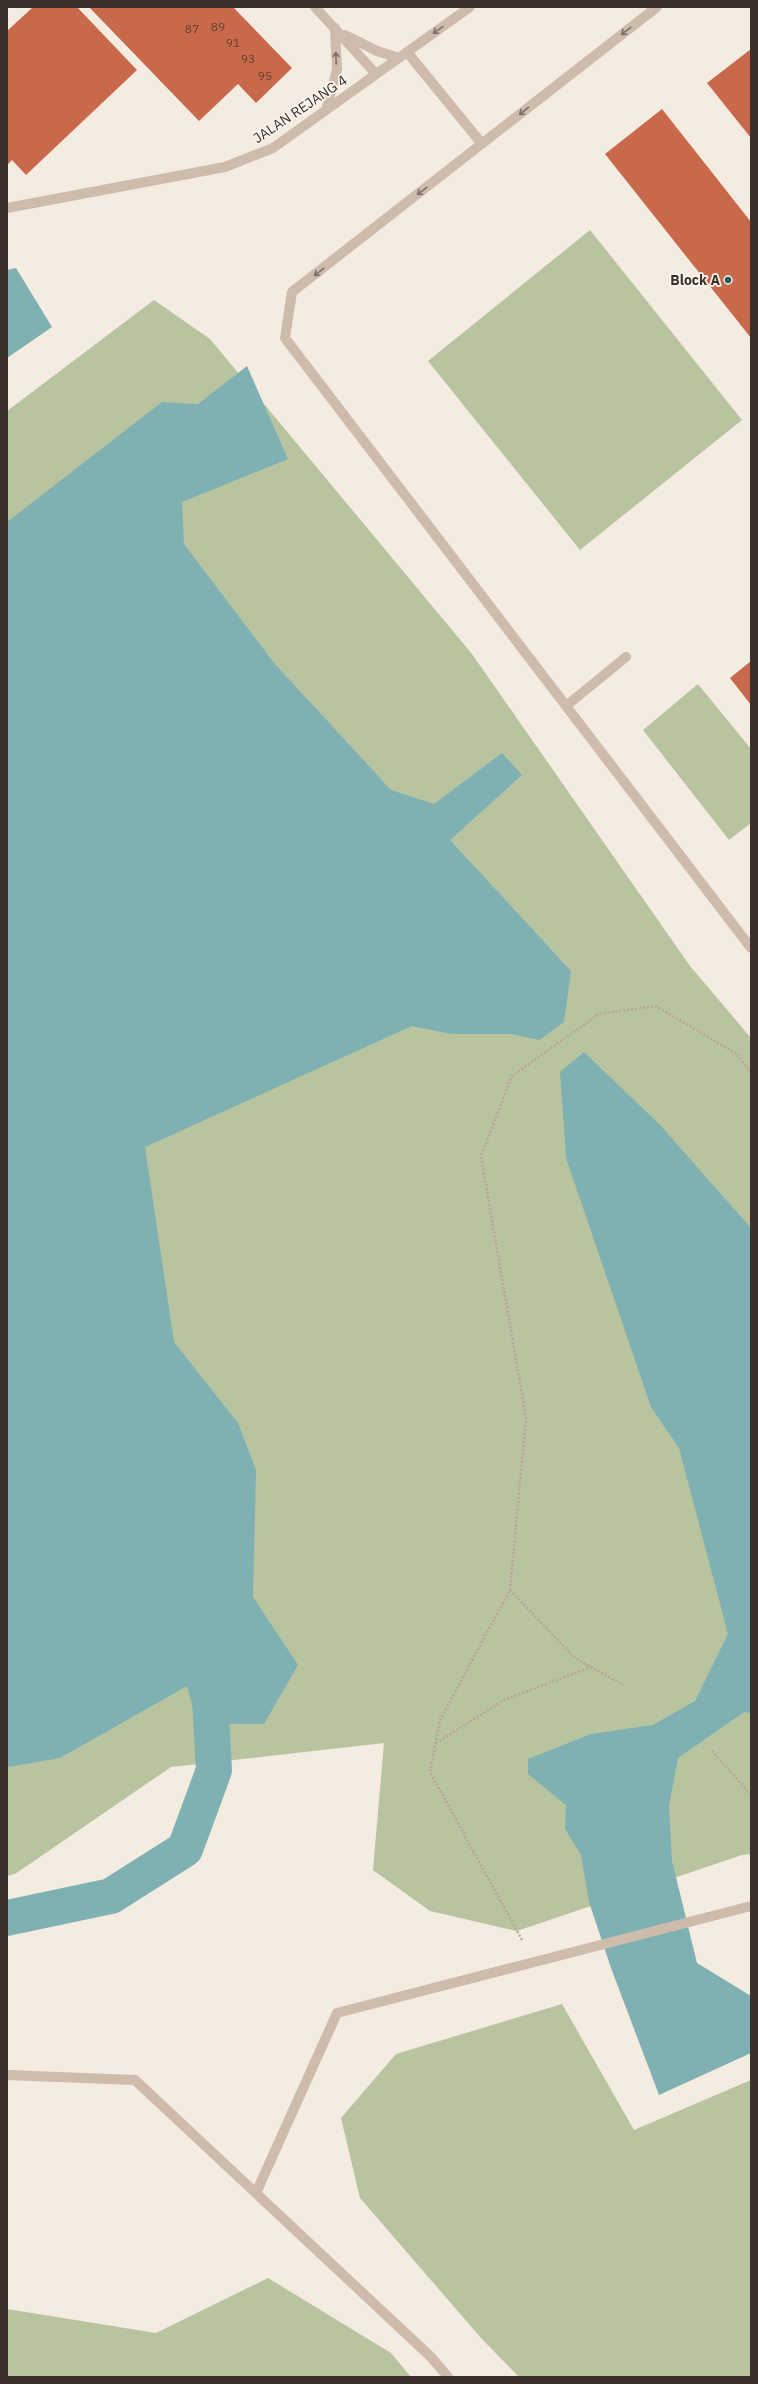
<svg xmlns="http://www.w3.org/2000/svg" width="758" height="2384" viewBox="0 0 758 2384" font-family="'IBM Plex Sans',sans-serif">
	<rect width="100%" height="100%" fill="#f4ebe1"/>
	<path fill="#b8c4a0" d="M590,230L742,420L580,550L428,361Z
		M154,300L210,339L472,654L690,966L751,1038V1854L742,1855L517,1931L430,1911L373,1870L384,1743L171,1767L15,1874L7,1876V411Z
		M698,684L751,749V823L729,840L643,730Z
		M562,2004L634,2130L751,2080V2377H519L481,2338L360,2198L341,2118L396,2054Z
		M268,2278L391,2353L411,2377H7V2309L156,2333Z"/>
	<path fill="#7fb0b2" d="M16,268L52,327L7,358V270Z
		M247,366L288,459L182,502L184,544L274,663L391,790L434,804L502,753L522,775L450,840L571,971L564,1022L539,1040L512,1034H451L412,1026L145,1147L174,1342L238,1423L256,1470L253,1597L298,1665L264,1724L197,1723L187,1686L60,1758L7,1767V522L162,402L198,404Z
		M584,1052L659,1124L751,1228V1713L744,1712L678,1758L669,1806L672,1861L697,1963L751,1996V2053L659,2095L611,1968L589,1902L581,1855L565,1829L566,1805L528,1774V1759L591,1734L653,1725L695,1701L728,1634L679,1448L651,1407L566,1158L560,1072Z"/>
	<g fill="none" stroke-linecap="round" stroke-linejoin="round">
		<path stroke="#7fb0b2" stroke-width="36" d="M7,1918L111,1896L185,1849L214,1770L209,1680L206,1674"/>
	</g>
	<path fill="#c8694b" d="M33,7H77L137,70L26,175L12,160L7,165V31Z
		M89,7H233L292,68L256,103L238,84L199,121Z
		M751,49V138L707,83Z
		M662,109L751,222V338L605,154Z
		M751,661V705L730,678Z"/>
	<g fill="none" stroke-linecap="round" stroke-linejoin="round">
		<path stroke="#b9a596" stroke-width="2.5" stroke-dasharray="2 2" stroke-linecap="butt" d="M510,1590L575,1658L623,1685
			M436,1743L504,1700L591,1667
			M712,1751L751,1795
			M522,1940L430,1772L440,1720L510,1590L526,1418L481,1156L512,1076L599,1014L656,1006L737,1054L751,1073"/>
		<path stroke="#cdbbac" stroke-width="10" d="M657,7L292,292L285,338L751,948
			M407,52L482,144
			M566,706L626,657
			M7,2075L135,2080L431,2357L448,2377
			M256,2193L337,2013L751,1906"/>
		<path stroke="#cdbbac" stroke-width="10" d="M315,7L376,74
			M345,35L377,51L399,58
			M326,110L337,70L335,28
			M7,208L225,167L273,148L470,7"/>
	</g>
	<defs><path id="oneway-shaft" d="M-6 0H5M1.5-3L5.5 0L1.5 3" fill="none" stroke-width="1.6" stroke-linecap="round" stroke-linejoin="round"/></defs>
	<g stroke="#7d6f65">
		<use href="#oneway-shaft" transform="translate(438 30) rotate(145)"/>
		<use href="#oneway-shaft" transform="translate(626 31) rotate(142)"/>
		<use href="#oneway-shaft" transform="translate(336 58) rotate(-92)"/>
		<use href="#oneway-shaft" transform="translate(524 111) rotate(141)"/>
		<use href="#oneway-shaft" transform="translate(422 191) rotate(142)"/>
		<use href="#oneway-shaft" transform="translate(319 272) rotate(142)"/>
	</g>
	<circle fill="#1f5a5e" stroke="#fbf5ee" stroke-width="1.5" cx="728" cy="280" r="4"/>
	<g text-anchor="middle" stroke-width="3.5" stroke-linejoin="round" paint-order="stroke">
		<g font-size="12" fill="#5e3e33">
			<text x="218" y="31">89</text>
			<text x="192" y="33">87</text>
			<text x="233" y="47">91</text>
			<text x="248" y="63">93</text>
			<text x="265" y="80">95</text>
		</g>
		<g font-size="14" fill="#3b302b" stroke="#fbf5ee">
			<text transform="translate(300 109) rotate(-34)" y="5">JALAN REJANG 4</text>
		</g>
		<g font-size="14" font-weight="bold" fill="#3b302b" stroke="#fbf5ee" text-anchor="end">
			<text x="720" y="285">Block A</text>
		</g>
	</g>
	<rect width="758" height="2384" fill="none" stroke="#3b302b" stroke-width="16"/>
</svg>
